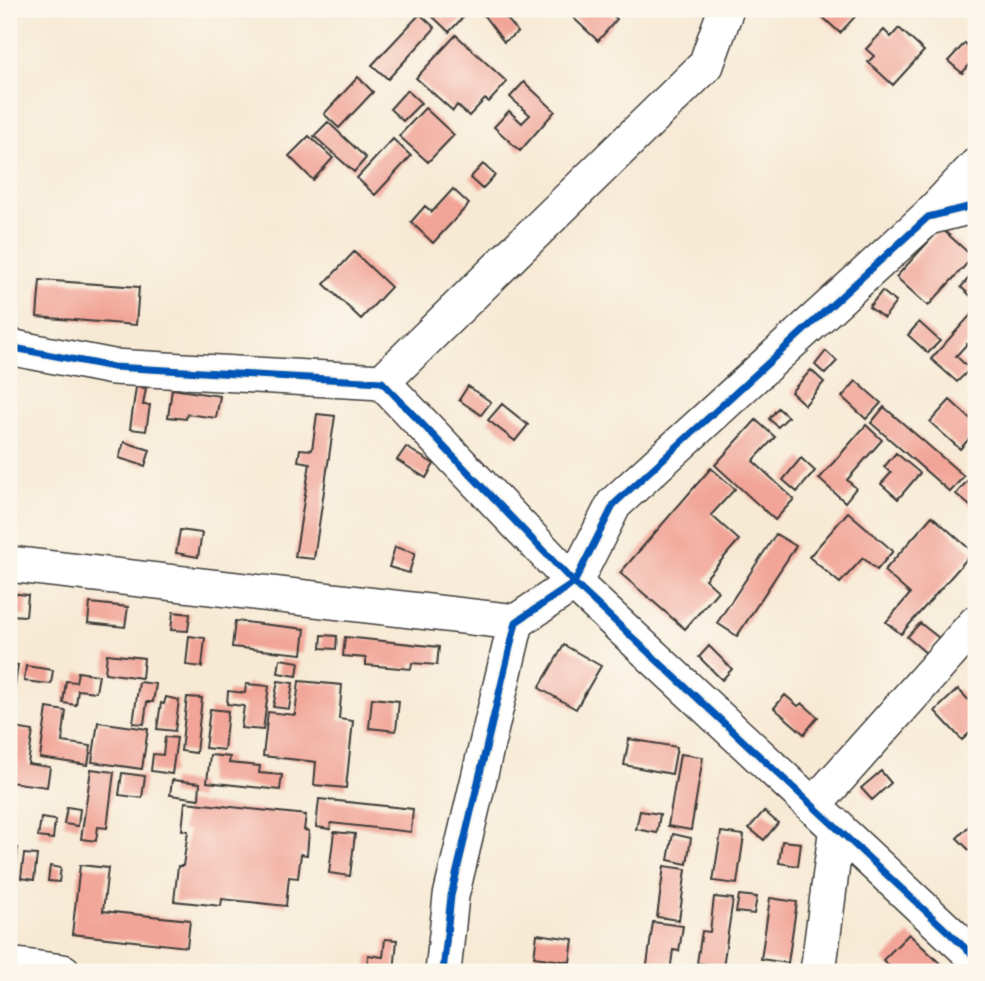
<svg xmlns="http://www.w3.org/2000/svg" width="985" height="981" viewBox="0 0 985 981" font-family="'Libre Caslon Text',serif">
	<rect width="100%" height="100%" fill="#fbf7ec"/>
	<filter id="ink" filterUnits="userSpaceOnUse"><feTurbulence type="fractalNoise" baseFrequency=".0143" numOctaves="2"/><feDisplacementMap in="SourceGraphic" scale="14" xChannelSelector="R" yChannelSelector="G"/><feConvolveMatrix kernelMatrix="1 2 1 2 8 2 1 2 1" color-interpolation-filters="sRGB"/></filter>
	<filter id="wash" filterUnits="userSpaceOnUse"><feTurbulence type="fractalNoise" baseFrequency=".00686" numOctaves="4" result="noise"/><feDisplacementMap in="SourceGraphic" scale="28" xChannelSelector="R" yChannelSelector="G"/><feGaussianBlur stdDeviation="1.57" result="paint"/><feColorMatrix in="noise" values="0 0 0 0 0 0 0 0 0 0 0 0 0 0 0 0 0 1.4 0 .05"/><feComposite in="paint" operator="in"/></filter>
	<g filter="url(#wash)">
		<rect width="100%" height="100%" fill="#f7ead5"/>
		<g id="blocks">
			<path fill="#f1a497" d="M429,9H471L449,32L427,11Z
				M488,9H499L518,32L504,42L482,13Z
				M564,9H606L617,19L598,41Z
				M814,9H862L840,33Z
				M420,14L435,28L388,79L372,65Z
				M899,28L924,51L893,85L868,62L874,56L866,49L884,30L891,37Z
				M456,35L507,82L489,102L485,99L469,116L457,105L453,111L416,78Z
				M965,43L976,53V58L962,73L948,61Z
				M358,77L373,92L339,128L324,114Z
				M524,82L555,111L520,151L494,127L509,111L522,123L530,115L510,97Z
				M407,90L421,103L403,121L390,109Z
				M425,108L454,135L428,162L399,136Z
				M328,122L366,158L354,172L314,136Z
				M309,136L333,158L313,180L289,156Z
				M393,139L411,156L375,195L357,178Z
				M483,164L495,175L482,189L470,178Z
				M453,189L469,204L433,243L411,222L425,206L432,212Z
				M941,228L973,257L928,306L896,277Z
				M354,252L391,287L361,319L324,284Z
				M976,270V301L961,287Z
				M40,280L139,287L136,325L37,317Z
				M882,291L896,302L884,318L869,307Z
				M976,309V348L974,350L967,344L956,356L970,369L957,382L931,359Z
				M919,322L940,341L928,353L908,335Z
				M826,351L837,361L825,374L815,365Z
				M811,370L824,382L805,405L791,392Z
				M856,381L881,403L866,419L842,397Z
				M468,386L491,402L481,415L459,400Z
				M136,387L146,388L143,405H150L146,431L130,429Z
				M172,389L220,396L216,418L187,414L186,419L168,417Z
				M950,400L976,424V431L960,449L930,422Z
				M502,404L528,425L515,441L488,420Z
				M884,407L964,476L950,492L871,423Z
				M778,408L788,417L778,427L769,419Z
				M317,414L335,416L314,559L295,557L310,463L298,461L300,449L312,450Z
				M756,420L775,437L753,461L794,499L775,520L715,465Z
				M866,425L882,440L847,480L856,488L845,502L819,479Z
				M124,442L150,450L145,466L119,458Z
				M406,447L434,464L426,478L397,460Z
				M896,453L920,473L898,499L881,484L891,473L884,467Z
				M801,458L815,471L797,492L783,480Z
				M711,468L735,489L711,515L739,540L705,579L718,591L685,629L620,573Z
				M967,481L976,489V511L956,494Z
				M848,512L893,551L877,570L863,558L840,583L809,557Z
				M932,516L973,552L901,634L886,622L910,594L884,571Z
				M180,530L202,533L198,557L176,553Z
				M776,534L796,546L737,636L717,623Z
				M395,547L415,553L409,573L389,567Z
				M9,593L28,595L26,616L9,615Z
				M90,603L128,607L125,627L88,623Z
				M173,612L190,614L188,631L171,630Z
				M235,621L305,629L302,654L232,647Z
				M920,623L939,638L926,653L907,637Z
				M322,635L337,636L336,649L321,648Z
				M189,636L205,638L202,667L186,665Z
				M345,637L439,647L437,665L412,663L411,669L366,665V658L343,656Z
				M564,645L601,666L576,709L539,688Z
				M709,646L732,669L722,680L699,657Z
				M107,654L144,658L142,678L105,673Z
				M280,659L299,662L297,676L278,673Z
				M9,664L18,665L10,719H9Z
				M26,666L53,670L51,684L24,681Z
				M78,672L99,675L96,692L78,690L76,705L63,703L66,681L76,682Z
				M278,681L293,683L289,709L273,707Z
				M299,681L342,685L339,719L353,721L346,788L314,785L316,762L263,756L268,712L295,715Z
				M139,682L156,684L153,702H147L144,724L133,723Z
				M246,684L269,686L263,730L241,728L244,706L227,704L228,691L245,693Z
				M958,689L976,708V727L962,740L935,711Z
				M785,695L798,706L802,703L818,717L804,734L774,708Z
				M166,697L179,700L175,731L157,729L161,703L164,704Z
				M187,697L202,698L196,753L181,751Z
				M372,698L399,701L396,731L369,728Z
				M47,708L66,711L62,742L91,746L88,765L40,758Z
				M210,709L228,711L224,750L205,748Z
				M98,722L148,729L142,769L92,762Z
				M15,728L33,731L28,764L50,767L47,787L9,782Z
				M165,737L177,738L172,774L151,771L153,754L163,755Z
				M629,739L677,747L672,774L624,765Z
				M680,754L703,757L691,830L668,826Z
				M210,755L230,757L229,763L260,766L259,773L282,775L280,790L207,782Z
				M91,769L114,772L107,828L98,827L96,841L81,839Z
				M881,771L891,783L872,800L861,788Z
				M122,773L145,776L142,798L119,795Z
				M172,780L200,783L199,799L170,795Z
				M319,799L413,809L411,832L331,823L330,829L316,827Z
				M185,802L306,815L304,830L309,831L307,855L301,854L298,878L289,877L286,906L222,899L221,906L174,901L178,866H183L188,831L182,830Z
				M67,807L80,809L78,826L64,824Z
				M640,811L660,814L657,833L636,829Z
				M764,811L778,823L764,840L749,828Z
				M41,818L55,820L53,839L38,837Z
				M976,819V857L957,838Z
				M334,832L355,834L350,876L329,873Z
				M721,832L744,835L737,884L713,881Z
				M673,834L691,838L687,864L668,860Z
				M782,841L801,843L798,866L779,863Z
				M9,847L18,848L14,875L9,874Z
				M24,854L37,855L34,880L21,878Z
				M80,865L108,868L103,911L190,920L187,947L72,934Z
				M50,866L61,868L59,882L48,881Z
				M664,866L686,869L679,920L657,917Z
				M739,895L757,897L754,914L736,912Z
				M714,897L733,899L723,967L697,963L702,931L710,932Z
				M770,898L797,902L788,963L761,959Z
				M653,922L683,926L679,951L673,950L670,972H646Z
				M537,934L573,939L570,962L534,957Z
				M909,934L949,972H895L883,960Z
				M385,939L397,940L394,972L367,970L368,955L383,957Z"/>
		</g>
	</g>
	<g filter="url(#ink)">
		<use href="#blocks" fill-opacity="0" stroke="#3d3b38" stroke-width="2"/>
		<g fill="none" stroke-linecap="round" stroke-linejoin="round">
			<g stroke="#3d3b38" stroke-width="38">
				<path id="street" d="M928,217L976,166
					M9,347L113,367L382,382L574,583L976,958
					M382,382L706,65L726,9
					M9,564L516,622
					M813,806L976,623
					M9,965L63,972
					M443,972L451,896L516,622L574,583L614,504L928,217L976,205
					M818,972L837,826"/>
			</g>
			<use href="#street" stroke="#fff" stroke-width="35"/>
			<g stroke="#fbf7ec" stroke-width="11">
				<path id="cycleway" d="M9,347L113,367L382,382L574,583L976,958
					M443,972L451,896L516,622L574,583L614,504L928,217L976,205"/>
			</g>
			<use href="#cycleway" stroke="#0057b8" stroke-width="7"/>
		</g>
	</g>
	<rect width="985" height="981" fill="none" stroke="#fbf7ec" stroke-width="35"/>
</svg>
